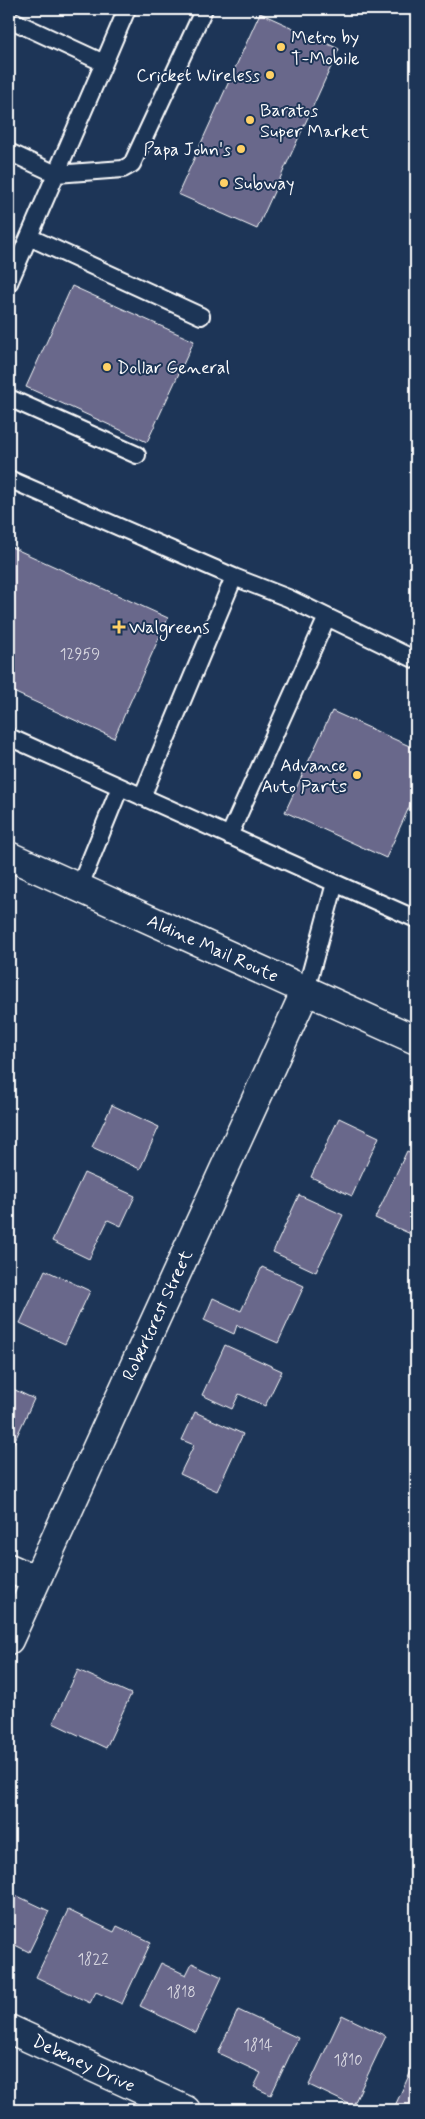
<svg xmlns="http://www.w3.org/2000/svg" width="425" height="2119" viewBox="0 0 425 2119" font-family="Mynerve,sans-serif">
	<rect width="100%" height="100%" fill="#1d3557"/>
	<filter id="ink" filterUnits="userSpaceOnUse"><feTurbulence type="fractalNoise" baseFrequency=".02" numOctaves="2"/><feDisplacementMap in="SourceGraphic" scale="10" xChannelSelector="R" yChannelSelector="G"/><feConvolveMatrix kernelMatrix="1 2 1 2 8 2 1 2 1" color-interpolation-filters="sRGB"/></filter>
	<g filter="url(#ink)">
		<path fill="#69688b" stroke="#fff" d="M260,13L339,49L257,229L178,194Z
			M72,286L194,341L147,442L26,387Z
			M9,546L168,618L114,738L9,690Z
			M332,711L416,749V792L386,858L285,812Z
			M112,1105L159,1127L140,1169L92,1147Z
			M339,1118L379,1137L352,1196L311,1177Z
			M407,1151L416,1155V1228L413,1235L375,1218Z
			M84,1173L135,1196L121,1226L108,1220L89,1259L52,1241Z
			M299,1195L343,1215L316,1272L273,1252Z
			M262,1267L304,1286L278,1343L237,1325L234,1334L204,1320L213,1298L241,1311Z
			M45,1270L90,1291L65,1344L20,1323Z
			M225,1345L282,1371L265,1406L239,1394L232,1409L202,1395Z
			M9,1387L34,1399L9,1453Z
			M195,1412L243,1434L217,1491L180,1474L194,1445L182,1440Z
			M78,1670L131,1694L106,1748L53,1723Z
			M9,1892L49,1911L29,1952L9,1942Z
			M68,1910L114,1932L117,1926L151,1942L122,2004L96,1992L90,2003L36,1977Z
			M161,1963L186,1975L192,1963L222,1977L196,2033L140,2006Z
			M238,2010L298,2038L271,2095L254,2087L261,2073L218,2053Z
			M342,2015L386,2036L353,2106L309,2085Z
			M412,2069L416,2071V2110H393Z"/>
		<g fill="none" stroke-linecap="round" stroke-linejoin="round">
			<g stroke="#fff" stroke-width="20">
				<path id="service" d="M9,19L104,63L56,174L9,152
					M104,63L127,9
					M29,237L201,316
					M9,283L56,174L123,169L132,164L204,9
					M9,398L137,455
					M9,479L234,577L142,797
					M327,617L416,660
					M9,737L335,883L306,990
					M229,836L327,617L288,598L234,577
					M335,883L416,919
					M79,888L120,787"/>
			</g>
			<g stroke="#fff" stroke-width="31">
				<path id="minor" d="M9,1568L36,1580
					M9,1640L306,990
					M9,2029L186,2110"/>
			</g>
			<g stroke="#fff" stroke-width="31">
				<path id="secondary" d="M9,856L416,1040"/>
			</g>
			<use href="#service" stroke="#1d3557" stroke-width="16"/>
			<use href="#minor" stroke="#1d3557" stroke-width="28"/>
			<use href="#secondary" stroke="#1d3557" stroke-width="28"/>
		</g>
	</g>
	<g fill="#ffd166" stroke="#1d3557" stroke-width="2">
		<circle cx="281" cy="47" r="5"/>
		<circle cx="270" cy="75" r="5"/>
		<circle cx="250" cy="120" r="5"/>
		<circle cx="241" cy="149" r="5"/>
		<circle cx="224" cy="183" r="5"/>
		<circle cx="107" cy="367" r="5"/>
		<path d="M116.5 619.5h5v5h5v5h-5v5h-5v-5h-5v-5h5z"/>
		<circle cx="357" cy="775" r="5"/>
	</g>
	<g text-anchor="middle" stroke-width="4" stroke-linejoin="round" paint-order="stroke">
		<g font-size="15" fill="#dad9e2">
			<text x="80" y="659">12959</text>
			<text x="93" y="1964">1822</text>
			<text x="181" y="1997">1818</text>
			<text x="258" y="2050">1814</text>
			<text x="348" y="2065">1810</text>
		</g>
		<g font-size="18" fill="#fff" stroke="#1d3557" text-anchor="start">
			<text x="291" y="43">Metro by<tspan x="291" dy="21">T-Mobile</tspan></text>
			<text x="260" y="81" text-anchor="end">Cricket Wireless</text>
			<text x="260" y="116">Baratos<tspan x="260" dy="21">Super Market</tspan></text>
			<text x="231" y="155" text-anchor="end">Papa John's</text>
			<text x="234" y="189">Subway</text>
			<text x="117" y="373">Dollar General</text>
			<text x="129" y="633">Walgreens</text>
			<text x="347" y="771" text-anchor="end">Advance<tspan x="347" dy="21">Auto Parts</tspan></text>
		</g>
		<g font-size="18" fill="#fff" stroke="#1d3557">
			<text transform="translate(213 948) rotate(24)" y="6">Aldine Mail Route</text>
			<text transform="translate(157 1315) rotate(-65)" y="6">Robertcrest Street</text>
			<text transform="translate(84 2063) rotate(25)" y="6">Debeney Drive</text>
		</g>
	</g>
	<rect width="425" height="2119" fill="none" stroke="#1d3557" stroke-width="30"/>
	<rect x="15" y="15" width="395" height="2089" fill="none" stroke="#fff" stroke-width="2" filter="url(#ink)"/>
</svg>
